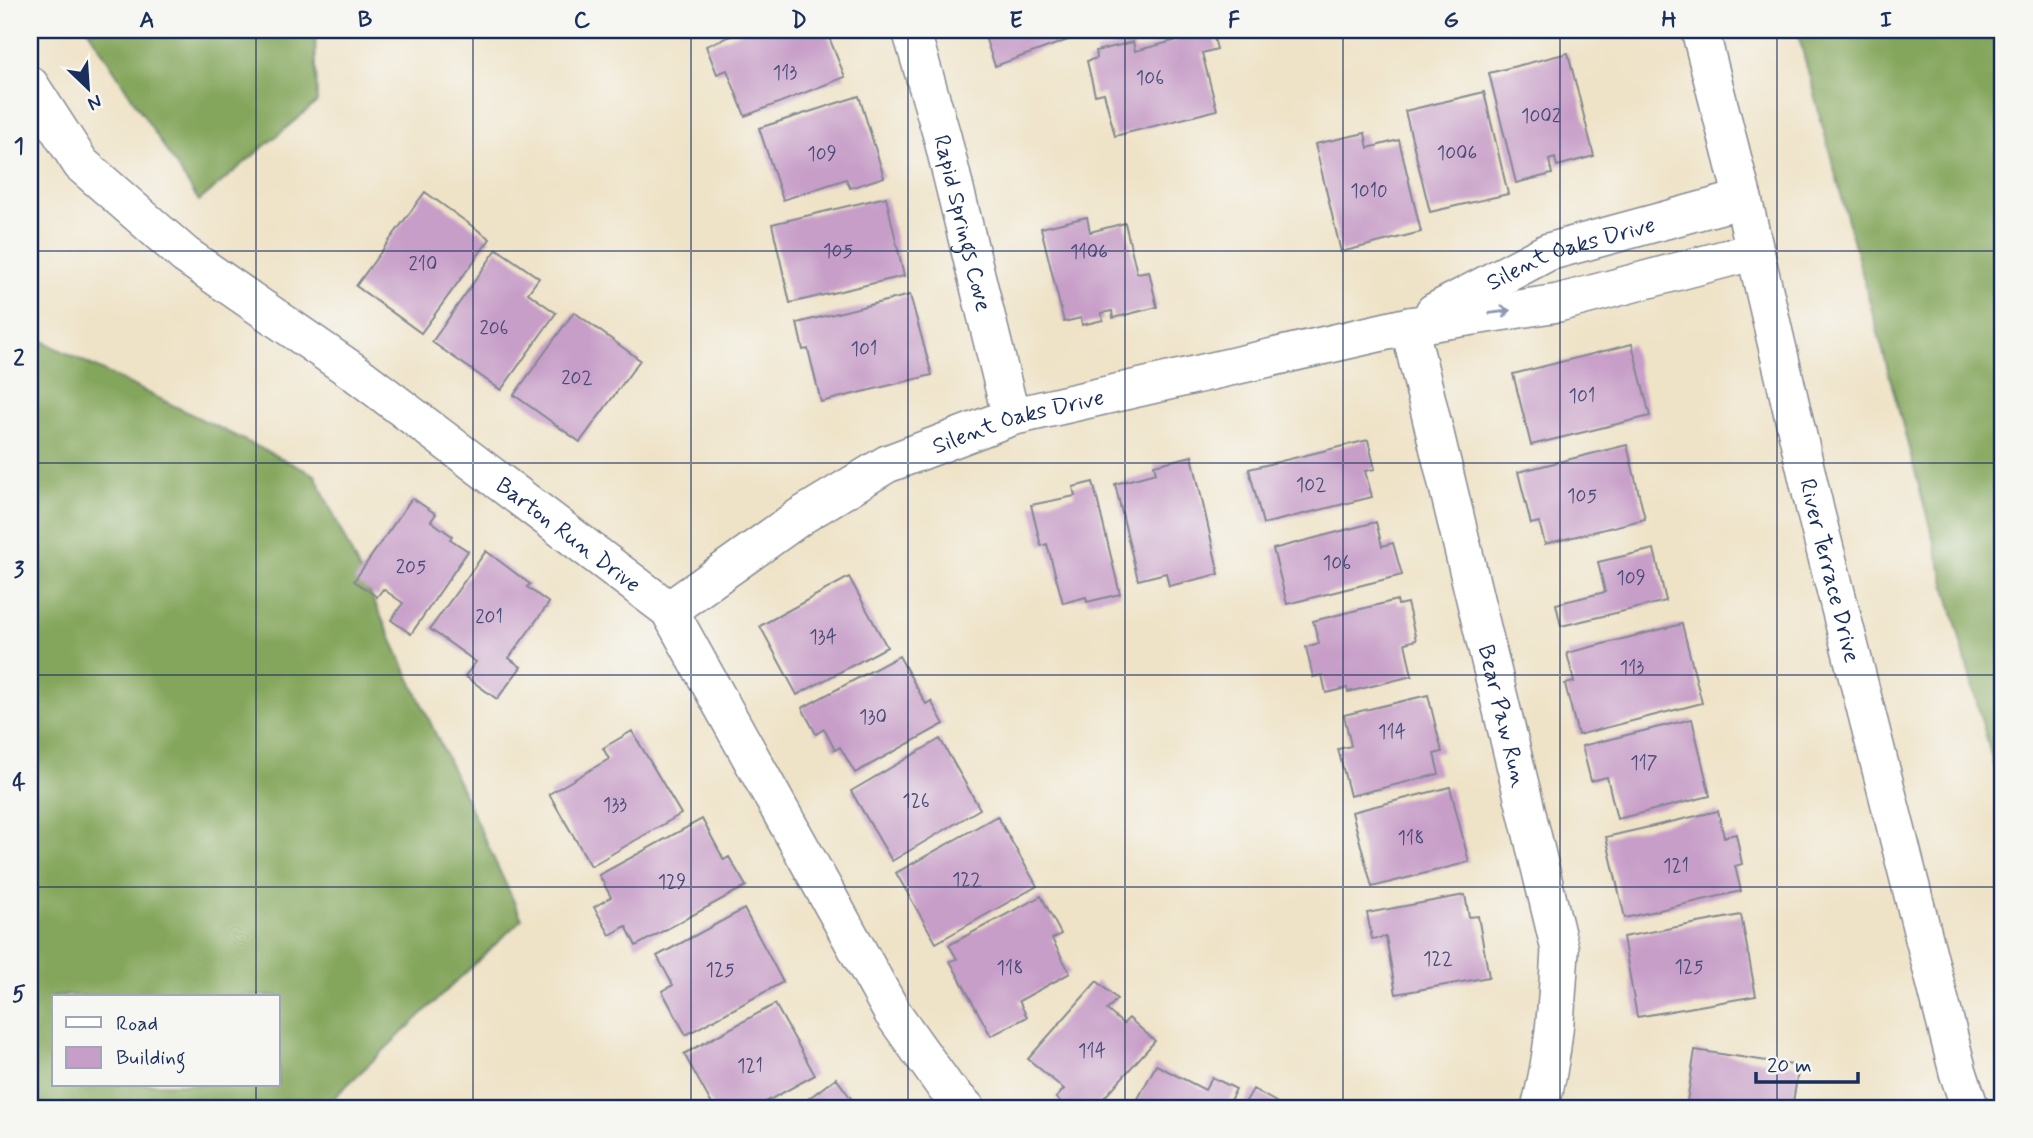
<svg xmlns="http://www.w3.org/2000/svg" width="2033" height="1138" viewBox="0 0 2033 1138" font-family="Mynerve,sans-serif">
	<rect width="100%" height="100%" fill="#f6f6f2"/>
	<filter id="ink" filterUnits="userSpaceOnUse"><feTurbulence type="fractalNoise" baseFrequency=".0143" numOctaves="2"/><feDisplacementMap in="SourceGraphic" scale="14" xChannelSelector="R" yChannelSelector="G"/><feConvolveMatrix kernelMatrix="1 2 1 2 8 2 1 2 1" color-interpolation-filters="sRGB"/></filter>
	<filter id="wash" filterUnits="userSpaceOnUse"><feTurbulence type="fractalNoise" baseFrequency=".00686" numOctaves="4" result="noise"/><feDisplacementMap in="SourceGraphic" scale="28" xChannelSelector="R" yChannelSelector="G"/><feGaussianBlur stdDeviation="1.57" result="paint"/><feColorMatrix in="noise" values="0 0 0 0 0 0 0 0 0 0 0 0 0 0 0 0 0 1.4 0 .05"/><feComposite in="paint" operator="in"/></filter>
	<g filter="url(#wash)">
		<rect width="100%" height="100%" fill="#efe3c7"/>
		<path fill="#84a65c" stroke="#506a5d" stroke-width="2" fill-rule="evenodd" d="M88,30H315L317,102L199,201Z
			M1797,30H2003V800Z
			M30,335L315,475L522,919L323,1108H30ZM54,996H278V1084H54Z"/>
		<g id="blocks">
			<path fill="#c79ec8" d="M746,30H826L845,77L745,116L727,70L717,74L706,46Z
				M987,30H1096L995,66L983,31Z
				M1212,31L1217,49L1202,53L1217,110L1115,136L1104,93L1095,95L1087,61L1097,58L1096,51L1133,42L1135,51Z
				M1568,53L1594,156L1557,166L1555,158L1549,160L1552,174L1516,183L1489,73Z
				M1484,92L1508,194L1430,212L1405,111Z
				M859,96L884,177L850,188L846,179L783,200L759,128Z
				M1365,133L1368,148L1399,140L1421,232L1341,252L1315,144Z
				M425,192L490,239L421,333L356,286Z
				M886,197L904,276L790,303L772,224Z
				M1087,217L1090,232L1125,223L1137,273L1149,271L1157,307L1113,318L1112,311L1101,313L1103,320L1082,325L1081,318L1064,322L1041,228Z
				M497,249L539,278L528,293L556,313L501,390L432,342Z
				M910,295L932,375L821,402L808,349L803,350L797,323Z
				M574,312L640,360L580,442L514,395Z
				M1632,344L1650,416L1531,445L1513,374Z
				M1368,440L1375,469L1365,471L1372,497L1263,524L1249,469Z
				M1627,445L1645,519L1545,544L1539,522L1531,524L1518,472Z
				M1192,456L1219,574L1169,586L1166,573L1138,580L1115,484L1156,473L1154,465Z
				M1093,482L1120,594L1087,602L1086,597L1063,603L1047,544L1041,546L1031,505L1075,496L1073,487Z
				M412,498L436,514L431,521L452,536L450,539L468,551L411,634L391,620L403,603L383,589L377,597L354,581Z
				M1376,522L1382,546L1393,543L1402,575L1287,604L1273,549Z
				M1654,549L1666,601L1561,626L1556,604L1605,592L1598,562Z
				M486,551L530,584L527,587L549,603L509,658L521,667L497,699L465,676L476,662L430,629Z
				M849,577L887,647L797,695L760,626Z
				M1397,600L1398,605L1407,603L1416,640L1405,643L1412,676L1348,692L1347,688L1326,693L1322,675L1313,677L1306,647L1319,643L1313,621Z
				M1682,624L1702,703L1578,735L1565,684L1574,682L1567,653Z
				M899,656L926,704L931,701L944,724L855,773L840,747L835,750L824,729L816,734L802,708Z
				M1428,695L1442,752L1434,754L1439,774L1350,796L1338,749L1351,746L1344,715Z
				M1692,719L1710,796L1617,819L1607,777L1591,781L1582,746Z
				M632,731L681,814L591,866L549,794L609,759L603,748Z
				M940,739L980,809L892,861L851,791Z
				M1450,787L1469,862L1372,887L1352,812Z
				M1718,811L1724,837L1736,834L1742,864L1735,866L1741,891L1625,918L1606,837Z
				M997,816L1037,886L936,943L896,873Z
				M702,819L724,860L729,857L746,886L636,946L626,926L610,935L594,907L611,897L599,875Z
				M1465,895L1469,917L1478,916L1489,977L1396,994L1386,937L1372,939L1367,913Z
				M1041,896L1061,934L1052,939L1070,973L1019,1001L1027,1017L991,1036L950,961L957,959L949,945Z
				M744,909L783,982L686,1035L662,991L673,985L657,956Z
				M1741,915L1756,996L1637,1017L1623,937Z
				M1097,981L1117,999L1107,1010L1123,1024L1129,1018L1155,1041L1095,1108H1068L1056,1098L1064,1089L1028,1059Z
				M775,1004L815,1075L755,1108H714L684,1054Z
				M1695,1050L1799,1066L1792,1108H1686Z
				M1156,1065L1205,1090L1212,1077L1236,1089L1226,1108H1133Z
				M836,1078L858,1108H796Z
				M1253,1089L1276,1102L1272,1108H1242Z"/>
		</g>
	</g>
	<g filter="url(#ink)">
		<use href="#blocks" fill-opacity="0" stroke="#858992" stroke-width="2"/>
		<g fill="none" stroke-linecap="round" stroke-linejoin="round">
			<g stroke="#858992" stroke-width="40">
				<g id="street">
					<path id="s1" d="M911,30L942,136L1011,417"/>
					<path id="s2" d="M1700,30L1743,199L1816,514L1958,1072L1970,1108"/>
					<path id="s3" d="M30,85L81,164L185,255L357,374L669,610L892,1012L946,1088L966,1108"/>
					<path id="s4" d="M1434,312L1548,252L1743,199"/>
					<path id="s5" d="M1409,326L1560,950C1557,1003 1554,1056 1540,1108"/>
					<path id="s6" d="M669,610L801,516L887,464L1011,417L1409,326L1558,303L1755,251"/>
				</g>
			</g>
			<use href="#street" stroke="#fff" stroke-width="37"/>
		</g>
		<defs><path id="oneway-shaft" d="M-6 0H5M1.5-3L5.5 0L1.5 3" fill="none" stroke-width="1.6" stroke-linecap="round" stroke-linejoin="round" transform="scale(1.75)"/></defs>
		<use stroke="#8d97ae" href="#oneway-shaft" transform="translate(1500 312) rotate(-8)"/>
	</g>
	<path fill="none" stroke="#1b2f5e" stroke-width="2" stroke-opacity="0.55" d="M256,30V996M473,30V1108M691,30V1108M908,30V1108M1125,30V1108M1343,30V1108M1560,30V1108M1777,30V1108M30,251H2003M30,463H2003M30,675H2003M30,887H2003M256,1084V1108"/>
	<g text-anchor="middle" stroke-width="5" stroke-linejoin="round" paint-order="stroke">
		<g font-size="19" fill="#464b78">
			<text x="785" y="79">113</text>
			<text x="1150" y="84">106</text>
			<text x="1541" y="122">1002</text>
			<text x="1457" y="159">1006</text>
			<text x="822" y="160">109</text>
			<text x="1369" y="197">1010</text>
			<text x="838" y="257">105</text>
			<text x="1089" y="258">1106</text>
			<text x="423" y="270">210</text>
			<text x="494" y="334">206</text>
			<text x="864" y="355">101</text>
			<text x="577" y="384">202</text>
			<text x="1582" y="402">101</text>
			<text x="1311" y="491">102</text>
			<text x="1582" y="502">105</text>
			<text x="1337" y="569">106</text>
			<text x="411" y="573">205</text>
			<text x="1631" y="584">109</text>
			<text x="489" y="623">201</text>
			<text x="823" y="643">134</text>
			<text x="1632" y="674">113</text>
			<text x="873" y="723">130</text>
			<text x="1392" y="738">114</text>
			<text x="1644" y="769">117</text>
			<text x="916" y="807">126</text>
			<text x="615" y="811">133</text>
			<text x="1411" y="844">118</text>
			<text x="1676" y="872">121</text>
			<text x="967" y="886">122</text>
			<text x="672" y="888">129</text>
			<text x="1438" y="965">122</text>
			<text x="1689" y="973">125</text>
			<text x="1010" y="974">118</text>
			<text x="720" y="976">125</text>
			<text x="1092" y="1057">114</text>
			<text x="750" y="1072">121</text>
		</g>
		<g font-size="23" fill="#1b2f5e" stroke="#f6f6f2">
			<text dy="8" stroke="none"><textPath href="#s1" startOffset="200">Rapid Springs Cove</textPath></text>
			<text dy="8" stroke="none"><textPath href="#s4" startOffset="150">Silent Oaks Drive</textPath></text>
			<text dy="8" stroke="none"><textPath href="#s6" startOffset="401">Silent Oaks Drive</textPath></text>
			<text dy="8" stroke="none"><textPath href="#s3" startOffset="707">Barton Run Drive</textPath></text>
			<text dy="8" stroke="none"><textPath href="#s2" startOffset="556">River Terrace Drive</textPath></text>
			<text dy="8" stroke="none"><textPath href="#s5" startOffset="401">Bear Paw Run</textPath></text>
		</g>
	</g>
	<rect width="2033" height="1138" fill="none" stroke="#f6f6f2" stroke-width="77"/>
	<rect x="52" y="995" width="228" height="91" fill="#f6f6f2" stroke="#9ea6b7" stroke-width="2"/>
	<rect x="66" y="1017" width="35" height="10" fill="#ffffff" stroke="#9ea6b7" stroke-width="2"/>
	<text x="116" y="1030" font-size="21" fill="#1b2f5e">Road</text>
	<rect x="66" y="1047" width="35" height="21" fill="#c79ec8" stroke="#9ea6b7" stroke-width="2"/>
	<text x="116" y="1064" font-size="21" fill="#1b2f5e">Building</text>
	<g transform="translate(88 88) rotate(155)" stroke="#f6f6f2" stroke-width="5" paint-order="stroke">
	<path d="M0-5L12 26L0 18L-12 26Z" fill="#1b2f5e"/>
	<text y="-10" font-size="19" font-weight="bold" text-anchor="middle" fill="#1b2f5e">N</text>
	</g>
	<path d="M1756 1072v10h102v-10" fill="none" stroke="#1b2f5e" stroke-width="3.5"/>
	<text x="1767" y="1072" font-size="21" fill="#1b2f5e" stroke="#f6f6f2" stroke-width="5" paint-order="stroke">20 m</text>
	<rect x="38" y="38" width="1956" height="1062" fill="none" stroke="#1b2f5e" stroke-width="2.5"/>
	<g font-size="23" text-anchor="middle" font-weight="bold" fill="#1b2f5e">
		<text x="147" y="27">A</text>
		<text x="365" y="27">B</text>
		<text x="582" y="27">C</text>
		<text x="799" y="27">D</text>
		<text x="1016" y="27">E</text>
		<text x="1234" y="27">F</text>
		<text x="1451" y="27">G</text>
		<text x="1669" y="27">H</text>
		<text x="1886" y="27">I</text>
		<text x="19" y="153">1</text>
		<text x="19" y="365">2</text>
		<text x="19" y="577">3</text>
		<text x="19" y="789">4</text>
		<text x="19" y="1001">5</text>
	</g>
</svg>
